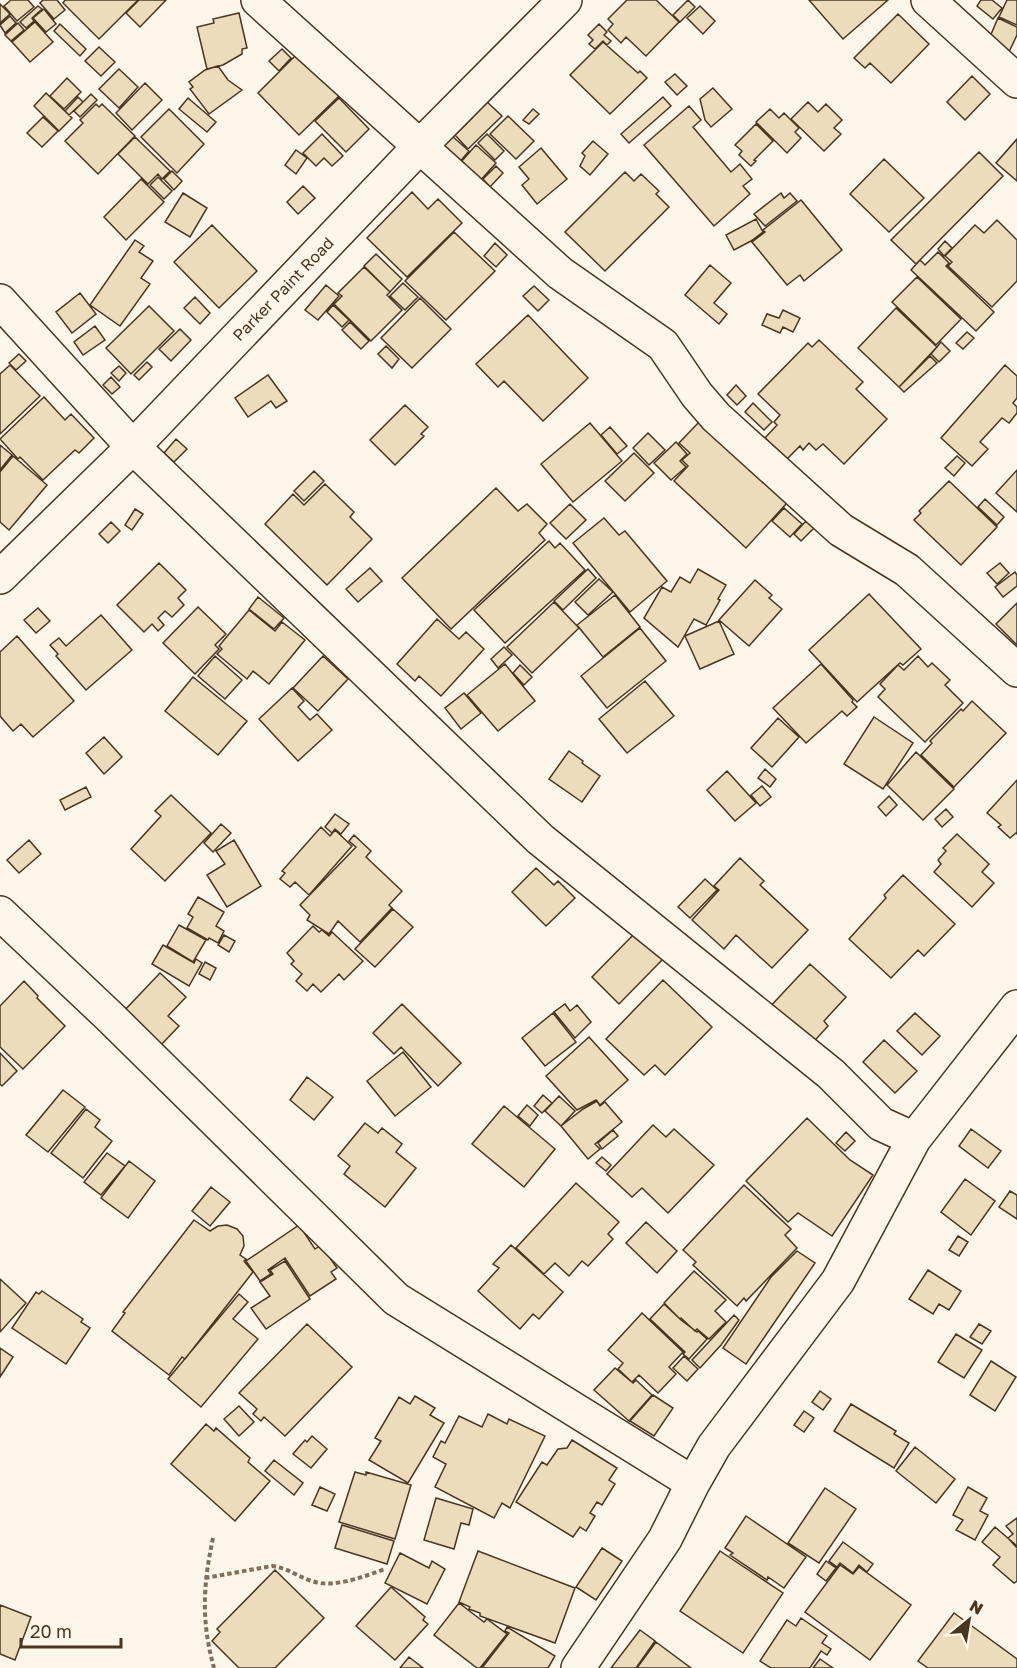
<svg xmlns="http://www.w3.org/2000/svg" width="1017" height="1668" viewBox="0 0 1017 1668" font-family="'Golos Text',sans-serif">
	<rect width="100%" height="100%" fill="#fbf6e9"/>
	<path fill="#ecdcbc" stroke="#4a3520" stroke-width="1.5" d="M11,0H28L34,7L17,21L4,6Z
		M43,0H57L65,10L54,19L40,3Z
		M65,0H138L99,39L63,3Z
		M139,0H166L140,27L126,13Z
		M627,0H656L679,22L646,56L626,37L621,43L608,30L613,24L608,19Z
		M688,0L695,7L680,22L673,15Z
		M809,0H888L843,39Z
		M981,0H992L1002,8L993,19L977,6Z
		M1007,0H1017V25L999,17Z
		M0,4L10,14L0,23Z
		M38,6L42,9L32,18L34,21L26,28L20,22Z
		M700,6L715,21L703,34L687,18Z
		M44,9L56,24L46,32L33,18Z
		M239,13L247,48L242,49V54L223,65L207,69L197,27L214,23L213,19Z
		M898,14L929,44L891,83L870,63L865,68L854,58Z
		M10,16L16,23L5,33L0,25Z
		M998,18L1017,27V35L1007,56L986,46Z
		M35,22L53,42L30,62L12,42Z
		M18,23L24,30L11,41L5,35Z
		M60,24L86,49L80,56L54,31Z
		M599,24L607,32L604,35L611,41L607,45L603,41L595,49L589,44L593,40L588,35Z
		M603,42L638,73L640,71L647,78L610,114L570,75Z
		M99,47L115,62L101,76L85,61Z
		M282,49L291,58L279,71L269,61Z
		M295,56L305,65L306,64L339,96L299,135L258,93Z
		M218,66L228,80L242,90L209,114L190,89L193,87L189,82L205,70Z
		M119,69L138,87L119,108L99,89Z
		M675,74L687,86L677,95L665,82Z
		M972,76L990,94L965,120L947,102Z
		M67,78L81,92L64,109L50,96Z
		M145,83L162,100L132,130L116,113Z
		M713,88L732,109L711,127L705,120L700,99Z
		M46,93L72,118L59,131L34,106Z
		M91,94L97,100L80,117L74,111Z
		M78,97L83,102L69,115L65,111Z
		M663,97L671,106L629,143L621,134Z
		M188,98L216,122L207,132L179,109Z
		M339,98L369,129L346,152L315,121Z
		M485,100L502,116L468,149L455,135L472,118L470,116Z
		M808,102L818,112L826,104L842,120L834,128L841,134L824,151L791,119Z
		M96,104L99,107L102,104L135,136L98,174L65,141L83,123L80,120Z
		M689,106L701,120L693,127L731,172L740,164L752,179L743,186L750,194L714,226L644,145Z
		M169,109L204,144L177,173L141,137Z
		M533,109L539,114L529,124L523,120Z
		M770,109L779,118L784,113L799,128L795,132L801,138L787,153L756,122Z
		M508,116L534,141L516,159L490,134Z
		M43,117L58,131L42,147L27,133Z
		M756,124L773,141L754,160L756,161L751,166L739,155L742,151L735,145Z
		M322,134L343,156L332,166L324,158L316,166L303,153Z
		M487,134L504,151L495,160L478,143Z
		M452,136L469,151L452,171L435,156Z
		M135,137L170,171L162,179L158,174L148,184L118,154Z
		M1017,139V181L996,163Z
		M593,141L608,154L590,175L580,166L585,156L582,153Z
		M476,145L496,163L479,182L461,162Z
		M541,148L567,179L537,204L522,185L529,179L519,167Z
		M296,150L307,158L296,174L285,165Z
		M979,152L1003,176L916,264L891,240Z
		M884,159L924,198L889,232L850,194Z
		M496,166L503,173L490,187L483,179Z
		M172,171L182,181L174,190L164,179Z
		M625,172L634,181L641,174L659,191L656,194L669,207L605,271L565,232Z
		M158,177L172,191L164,199L150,185Z
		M141,179L164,202L126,240L104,217Z
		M303,186L315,198L298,214L287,202Z
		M412,192L428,209L438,199L462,223L407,277L367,238Z
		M183,193L207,208L190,237L165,222Z
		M781,193L784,198L790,193L797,201L765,226L754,214Z
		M801,200L842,250L804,281L800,275L787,285L752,242L765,232L763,230Z
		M756,219L763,232L751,241L734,250L726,235Z
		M997,220L1017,240V281L992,307L948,266L952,262L945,256L975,225L984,233Z
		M212,225L257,271L219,308L174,262Z
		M454,232L495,271L446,320L405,281Z
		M135,240L144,246L139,252L153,261L141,278L150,284L120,326L90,305Z
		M945,241L952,248L944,256L938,249Z
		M495,243L507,255L496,267L484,256Z
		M938,252L949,263L946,266L994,312L976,331L911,270L920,260L925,265Z
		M376,254L402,279L390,292L364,266Z
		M710,265L731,283L714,303L727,314L719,324L685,295Z
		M364,267L390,292L387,295L402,310L371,341L334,304L342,296L338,293Z
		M917,277L961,319L936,345L892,302Z
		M403,283L418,297L405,310L390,296Z
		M326,285L339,296L318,320L305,310Z
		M534,286L549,300L538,311L523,296Z
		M80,293L96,314L72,333L56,312Z
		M195,297L210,313L200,324L184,308Z
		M420,298L451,329L412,368L381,338Z
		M333,305L349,320L342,327L327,312Z
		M149,306L174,331L131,374L106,348Z
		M896,308L937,347L899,387L858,348Z
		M783,310L800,318L793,332L783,327L780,333L762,325L767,314L779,318Z
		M528,315L588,378L543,421L504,381L498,387L476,364Z
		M350,322L369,341L361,349L342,330Z
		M95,326L105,340L83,355L74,342Z
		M180,329L191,340L171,361L159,349Z
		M967,332L974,338L963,349L956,343Z
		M819,340L863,382L856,389L887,419L844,464L823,444L816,450L809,443L803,450L800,446L787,459L765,438L777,425L774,422L780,415L758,394L808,343L812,347Z
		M941,342L950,351L939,362L931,354Z
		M386,346L399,359L392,368L378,354Z
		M19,354L26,361L16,370L9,363Z
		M930,356L937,363L904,392L899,387Z
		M147,362L152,367L139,380L134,375Z
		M10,365L40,396L0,434V374Z
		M1005,365L1017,376V398L1013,403L1017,407V413L1009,423L1002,418L980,442L988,449L972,466L941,438Z
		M119,366L126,373L119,381L111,373Z
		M268,375L287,401L276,408L271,401L248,417L235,398Z
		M111,377L120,387L112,394L103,385Z
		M736,385L746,396L737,405L727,395Z
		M44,397L65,420L71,414L94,438L79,453L75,450L43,480L20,457L18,459L0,439Z
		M753,403L772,422L764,430L745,412Z
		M405,405L428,427L421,434L424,436L395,465L370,440Z
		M700,421L787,503L746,548L674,481L688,466L682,460L690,453L679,443Z
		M590,423L622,461L573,502L541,464Z
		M610,427L627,446L617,454L601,435Z
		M648,433L665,450L649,465L633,448Z
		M176,439L187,449L174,462L164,453Z
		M676,442L687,454L680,461L686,467L671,480L654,463Z
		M0,445L12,455L0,470Z
		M634,453L654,473L625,501L605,481Z
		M13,456L47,485L9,530L0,522V472Z
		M957,456L965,463L954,476L945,468Z
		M1017,470V512L996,493Z
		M314,471L324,481L304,501L294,491Z
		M949,481L997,527L961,565L914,520L921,513L919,511Z
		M325,484L354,512L350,517L372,539L327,585L265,524L293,494L304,505Z
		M496,488L518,511L527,504L547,524L539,533L545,540L451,629L402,578Z
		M985,499L1004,517L997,525L978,507Z
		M570,504L586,520L566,539L550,523Z
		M784,508L802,524L790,537L772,521Z
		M135,509L143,514L132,530L125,525Z
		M604,518L619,535L625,531L667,581L630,612L573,543Z
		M806,521L814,528L801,541L794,534Z
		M111,522L120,531L108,543L99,534Z
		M549,541L555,548L560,543L585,570L505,643L474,610Z
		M159,563L186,590L178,598L184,605L172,617L165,611L158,618L164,625L158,631L152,624L144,632L117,605Z
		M1000,563L1009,573L997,584L987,573Z
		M370,568L382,581L358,602L346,589Z
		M588,569L596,578L563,610L554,601Z
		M698,569L726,585L718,599L720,600L706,625L694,619L678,647L644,618L662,587L671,592L680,577L690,583Z
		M1015,572L1017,575V586L1003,597L995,587Z
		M599,579L613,592L588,615L575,602Z
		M755,580L772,595L769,598L782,609L749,646L719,620Z
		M869,594L921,649L903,665L900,663L857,702L809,650Z
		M615,595L640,627L603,657L577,625Z
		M258,597L284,618L274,629L249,609Z
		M554,602L579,628L532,673L507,647Z
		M1017,603V645L996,624Z
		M198,607L226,634L215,645L219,649L195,674L163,643Z
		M38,608L50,621L36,633L24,620Z
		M249,610L275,631L282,622L305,640L269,684L253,671L247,679L217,654L222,649L219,646Z
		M101,615L132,650L86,690L56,656L58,654L50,645L59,638L66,646Z
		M437,619L459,639L466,632L484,649L441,696L419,676L415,681L397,664Z
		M719,621L734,654L700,669L685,636Z
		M640,628L666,661L607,708L581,676Z
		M17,636L74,701L33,737L21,724L13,731L0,716V652Z
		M504,647L512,655L498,668L491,659Z
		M215,656L242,680L225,699L198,676Z
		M323,656L348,679L318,711L293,688Z
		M918,656L928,667L932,663L950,680L945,685L963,703L925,742L878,697L885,689L880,684L898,665L904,670Z
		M505,664L535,701L498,731L467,695Z
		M821,664L853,700L852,702L857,707L847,716L842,711L806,743L773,708Z
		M520,665L532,677L524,685L513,673Z
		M193,677L247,721L218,755L165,711Z
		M645,681L674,716L627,753L599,719Z
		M292,688L304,701L298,707L310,720L317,714L332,730L298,761L259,719Z
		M464,693L481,713L461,729L445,708Z
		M972,701L1006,733L954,787L921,755L932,743L930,741L961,709L963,711Z
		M874,717L913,743L883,789L844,764Z
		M778,718L799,737L772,767L751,748Z
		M104,737L122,757L104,774L86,753Z
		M569,751L583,761L582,763L600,776L582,802L549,779Z
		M916,752L954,789L923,820L887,785Z
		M765,769L776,779L770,787L758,778Z
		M727,771L756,803L735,821L707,790Z
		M1017,780V834L1016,833L1010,838L998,827L1001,825L987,813Z
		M762,786L771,797L760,806L751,795Z
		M86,787L91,797L65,810L60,800Z
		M171,795L211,833L165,881L131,849L161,816L155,811Z
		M889,796L897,805L886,816L878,807Z
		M946,809L953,817L942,827L935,819Z
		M335,814L349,824L341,834L335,829L332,833L325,827Z
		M221,824L231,833L213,852L204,843Z
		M321,827L330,836L335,830L352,846L309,895L295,882L290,887L280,879L285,873L282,871Z
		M957,834L989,864L982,872L994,883L972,907L934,872L941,864L938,860L946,851L943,848Z
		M354,835L371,851L366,857L402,891L389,905L392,908L360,942L338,921L329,934L307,920L310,915L300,905L356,847L349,841Z
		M29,840L41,854L19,873L7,860Z
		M234,840L261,886L227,907L207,875L225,864L216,851Z
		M740,858L764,881L760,885L808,930L772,968L736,935L724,949L692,920L719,890L714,886Z
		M536,868L554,885L558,881L575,898L546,926L512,892Z
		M903,875L955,924L924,956L918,950L891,978L849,939L886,898L884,895Z
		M705,879L717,890L690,918L678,907Z
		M198,897L224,912L216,926L224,931L218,943L209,938L208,940L187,928L193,917L188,914Z
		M393,909L413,927L375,967L355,949Z
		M179,925L206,940L193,962L167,946Z
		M313,926L319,932L322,930L329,936L332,932L363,961L344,980L339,974L321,992L313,984L307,991L296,981L302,974L291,964L294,961L287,953Z
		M636,932L663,959L619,1004L592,977Z
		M224,935L235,941L229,952L218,945Z
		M163,945L194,963L196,959L202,963L189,986L152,964Z
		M205,962L216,968L210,980L199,974Z
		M810,964L846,997L824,1021L828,1026L808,1048L767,1010Z
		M160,973L186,997L168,1016L179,1026L160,1046L123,1012Z
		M663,980L712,1027L665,1075L655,1065L644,1075L606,1039Z
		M24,981L38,996L37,998L65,1026L23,1069L0,1047V1006Z
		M402,1004L461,1063L438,1086L401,1047L394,1054L373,1033Z
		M565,1004L570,1011L577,1005L591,1022L575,1038L554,1012Z
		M553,1013L576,1042L545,1066L522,1038Z
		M915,1013L940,1036L922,1055L897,1031Z
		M589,1037L628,1080L600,1105L596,1100L577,1110L546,1076Z
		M884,1040L917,1071L895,1093L863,1062Z
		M403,1052L431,1087L395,1116L367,1081Z
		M0,1053L17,1071L2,1086L0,1084Z
		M307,1077L333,1097L314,1120L290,1100Z
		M63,1090L85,1107L48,1152L26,1135Z
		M543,1095L552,1103L542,1113L534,1106Z
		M559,1096L575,1111L561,1126L545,1111Z
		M597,1101L600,1106L605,1102L622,1122L595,1144L600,1149L588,1159L561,1126L583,1109Z
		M527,1105L538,1115L530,1126L518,1116Z
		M504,1106L555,1149L524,1187L472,1144Z
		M86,1109L100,1120L95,1127L112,1141L83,1178L51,1153Z
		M807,1118L850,1160L873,1175L832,1236L798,1213L788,1222L746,1181Z
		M365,1123L378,1133L382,1128L402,1144L396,1152L416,1168L385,1207L344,1174L350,1166L338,1156Z
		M653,1125L666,1137L674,1129L714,1165L668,1213L642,1188L632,1197L607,1174Z
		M971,1129L1001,1151L988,1168L959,1146Z
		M613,1130L618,1136L602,1149L598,1143Z
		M846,1132L855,1141L845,1151L836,1143Z
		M107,1153L125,1166L101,1195L84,1182Z
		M602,1157L611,1165L606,1171L596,1163Z
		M129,1161L155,1181L128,1218L101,1198Z
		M965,1179L995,1201L971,1235L941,1212Z
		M576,1183L619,1222L608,1234L613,1239L588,1266L582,1261L569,1276L555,1263L544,1274L516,1248Z
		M744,1185L791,1229L785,1235L797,1248L746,1301L744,1298L737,1306L693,1265L696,1262L683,1250Z
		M211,1187L230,1202L210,1226L192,1211Z
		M1010,1191L1017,1195V1219L999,1207Z
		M194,1220L210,1231L218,1226L227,1225L237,1229L243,1236L244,1246L240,1255L246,1259L244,1261L253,1272L185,1359L182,1357L169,1375L112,1331L125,1313L123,1312Z
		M646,1222L677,1251L657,1273L626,1243Z
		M299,1225L315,1249L321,1245L337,1268L331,1272L336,1279L310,1296L285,1258L268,1270L271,1274L260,1281L246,1261Z
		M958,1236L968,1242L959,1256L949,1250Z
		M511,1245L563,1292L539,1319L533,1314L520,1329L478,1291L499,1268L493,1264Z
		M797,1251L815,1263L746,1364L723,1348L771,1277Z
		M285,1261L310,1299L266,1329L251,1308L270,1296L260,1282L273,1274L270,1270Z
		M928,1270L961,1291L949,1310L939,1304L933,1314L909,1299Z
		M694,1271L726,1300L715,1311L726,1322L709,1339L697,1329L695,1331L681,1318L680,1319L664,1303Z
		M0,1279L26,1303L0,1332Z
		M42,1291L83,1319L81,1322L90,1328L66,1364L12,1328L36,1292L39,1294Z
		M239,1294L248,1302L233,1319L258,1339L201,1407L168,1379Z
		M664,1304L681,1320L697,1332L698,1331L707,1339L689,1359L683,1354L685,1352L650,1319Z
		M642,1313L683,1352L669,1367L676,1374L658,1393L639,1375L632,1382L618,1369L623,1363L608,1350Z
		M734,1315L739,1320L721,1345L700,1368L692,1360Z
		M307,1324L352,1367L285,1436L264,1417L261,1421L253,1414L257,1409L239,1393Z
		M979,1324L991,1331L982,1344L970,1337Z
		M956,1334L982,1350L964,1378L938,1362Z
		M0,1348L13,1357L0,1377Z
		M684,1356L698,1369L687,1381L673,1368Z
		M991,1361L1016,1377L995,1411L970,1395Z
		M615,1368L633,1383L636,1380L652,1395L629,1421L594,1390Z
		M820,1391L831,1399L823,1410L812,1402Z
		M653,1395L673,1408L654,1436L630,1421Z
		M415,1396L435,1408L430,1415L444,1423L408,1483L369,1460L381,1441L375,1438L399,1397L410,1404Z
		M851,1404L896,1431L894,1434L909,1443L894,1468L834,1431Z
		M239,1406L254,1422L239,1436L224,1419Z
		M804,1411L814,1418L804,1432L794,1425Z
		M488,1414L507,1424L509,1419L545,1436L510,1508L502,1503L494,1518L435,1487L446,1464L433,1457L441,1441L445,1443L459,1416L482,1427Z
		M206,1424L214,1431L216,1428L250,1458L248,1462L270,1481L235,1521L171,1464Z
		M312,1436L327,1449L311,1468L293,1454L305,1440L307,1442Z
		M572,1440L617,1468L609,1480L615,1484L602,1505L597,1502L590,1513L595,1516L586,1531L580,1527L573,1537L516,1502L542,1462L547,1465L558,1449L567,1448Z
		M915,1447L955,1479L936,1503L896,1471Z
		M274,1460L303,1483L294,1495L265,1471Z
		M355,1472L366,1475V1472L411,1485L395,1539L339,1522Z
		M320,1487L335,1494L327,1511L312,1505Z
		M968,1487L987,1498L980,1511L988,1515L975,1540L956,1530L963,1520L953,1515Z
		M825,1488L856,1509L819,1563L788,1543Z
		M436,1498L473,1509L469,1525L461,1523L454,1549L424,1540Z
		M746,1516L806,1557L784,1588L768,1577L767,1580L730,1555L733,1553L725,1548Z
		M1017,1518V1548L1008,1538L1013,1534L1006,1526Z
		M342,1525L394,1541L387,1564L335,1548Z
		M995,1527L1017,1546V1581L1014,1583L993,1565L1000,1557L982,1542Z
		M843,1542L873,1564L867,1572L859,1565L853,1573L840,1563L837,1567L829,1561Z
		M602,1548L622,1561L596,1600L576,1587Z
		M478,1551L575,1588L555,1643L480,1616V1613L469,1609L470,1607L459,1602Z
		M720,1551L783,1593L743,1653L680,1611Z
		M400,1553L429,1568L432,1561L445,1569L427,1604L385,1583Z
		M826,1561L836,1568L826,1581L817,1574Z
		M840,1565L853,1574L859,1567L911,1605L870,1660L805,1612Z
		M275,1570L324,1618L275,1668H239L212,1641L220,1632L217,1629Z
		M391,1587L425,1617L423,1620L428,1624L395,1660L356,1626Z
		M459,1603L484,1622L487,1619L507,1634L480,1668H477L434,1635Z
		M0,1605L31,1617L15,1660L0,1654Z
		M954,1613L1017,1659V1668H928L918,1661Z
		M801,1618L827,1636L822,1643L831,1649L827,1655L821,1651L810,1668H771L760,1661L787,1620L796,1626Z
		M507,1627L555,1656L548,1668H482L509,1633L505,1631Z
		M640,1630L655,1641L636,1668H611Z
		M656,1642L691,1668H637Z
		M409,1657L423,1668H400Z
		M820,1659L833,1668H813Z"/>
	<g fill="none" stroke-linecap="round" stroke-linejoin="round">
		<g stroke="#4a3520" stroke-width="36">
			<path id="minor" d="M258,0L560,273L663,345L697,395L716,417L841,530L907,570L1017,670
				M928,0L1017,81
				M0,301L133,447L540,839L831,1074L881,1124L914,1139
				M0,577L133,447L421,145L565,0
				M0,913L109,1016L396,1299L693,1483
				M578,1668L665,1539L693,1483L714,1446L838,1281L914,1139L1017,1007"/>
		</g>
		<path stroke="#7f6f5c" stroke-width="4" stroke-dasharray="4.5 3" stroke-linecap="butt" d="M213,1538C203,1585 201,1621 214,1668
			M205,1578L272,1566C288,1568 298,1577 312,1581C333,1589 365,1576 385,1569"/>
		<use href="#minor" stroke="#fbf6e9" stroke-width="33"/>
	</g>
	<g text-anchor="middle" stroke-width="4.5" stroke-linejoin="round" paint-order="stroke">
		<g font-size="16" fill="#4a3520" stroke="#fbf6e9">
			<text transform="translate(283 289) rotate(-46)" y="6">Parker Paint Road</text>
		</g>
	</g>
	<g transform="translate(969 1620) rotate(30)" stroke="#fbf6e9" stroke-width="4.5" paint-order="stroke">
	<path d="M0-4.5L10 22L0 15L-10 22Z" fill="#4a3520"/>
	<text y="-9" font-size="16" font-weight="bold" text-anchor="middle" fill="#4a3520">N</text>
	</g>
	<path d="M21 1638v9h100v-9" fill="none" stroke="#4a3520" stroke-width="3"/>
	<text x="30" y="1638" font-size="18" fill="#4a3520" stroke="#fbf6e9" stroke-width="4.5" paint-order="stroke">20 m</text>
</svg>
